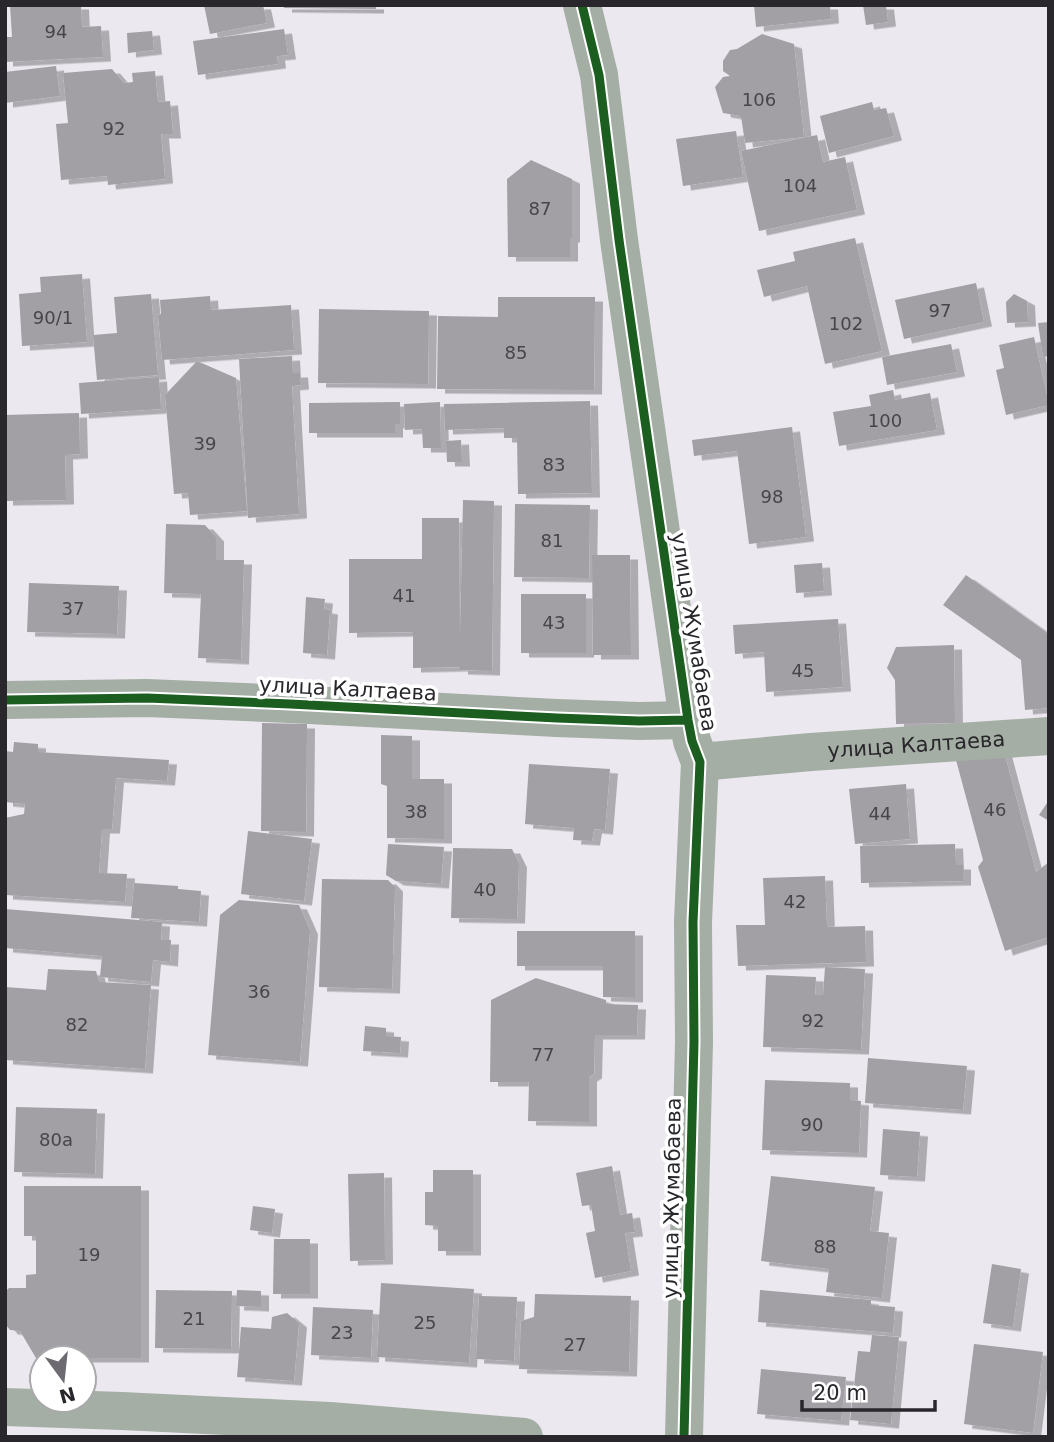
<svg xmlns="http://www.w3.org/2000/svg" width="1054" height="1442" viewBox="0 0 1054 1442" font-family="'DejaVu Sans',sans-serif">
	<defs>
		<filter id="shadow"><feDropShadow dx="8" dy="4.5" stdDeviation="0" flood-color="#0004"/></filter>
	</defs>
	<rect width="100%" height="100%" fill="#ece8f0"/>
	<path fill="#a29fa5" filter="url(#shadow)" d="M10,5H81L82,27L101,26L103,57L5,62V37H12Z
		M204,5H263L267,23L210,34Z
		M284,5H376V9L284,8Z
		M754,5H830L831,19L756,27Z
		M863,5H886L888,22L866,25Z
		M284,29L288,55L277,56L278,64L198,75L193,41Z
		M152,31L154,50L128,53L127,33Z
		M762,34L794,44L804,137L745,143L741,116L723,113L715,87L723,77L730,76L723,71V61L730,50L737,49Z
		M56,66L60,96L5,103V72Z
		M112,69L124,83L133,82L132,73L155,71L158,102L170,101L173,134H161L165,179L108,185L107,176L61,180L56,124L68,123L63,73Z
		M872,102L874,110L886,108L894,136L829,153L820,116Z
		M736,131L743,177L683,186L676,139Z
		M817,135L823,162L845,157L857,210L759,231L741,151Z
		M531,160L572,179V238H570V257H508L507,179Z
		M855,238L882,351L825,364L807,286L764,297L757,270L795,261L793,252Z
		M82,274L87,342L22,346L19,294L41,292L40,277Z
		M976,283L984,322L904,339L895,300Z
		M151,294L158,375L97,380L93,335L117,333L114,297Z
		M1014,294L1027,301L1028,322L1007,323L1006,302Z
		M210,296L211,310L291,305L294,350L162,360L158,315L161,314L160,300Z
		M498,297H595L594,390L437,389L438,316L498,317Z
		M319,309L429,311L428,384L318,383Z
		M1049,322V356L1043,357L1038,323Z
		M1034,337L1049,405L1006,415L996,370L1004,368L999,345Z
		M951,344L957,372L887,385L882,357Z
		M292,356L293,373H300L301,385L292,386L299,514L248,518L239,359Z
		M197,361L236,378L247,511L190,515L188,493L174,494L165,395Z
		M159,377L161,409L81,414L79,383Z
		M893,390L895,400L930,393L937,430L839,446L833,412L871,406L869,395Z
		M590,401L592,493L518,494L517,438H504V428L445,430L444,404Z
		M400,402V424H395V433H309V403Z
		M440,402L441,448H423L422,429L405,430L404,404Z
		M79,413L80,454L65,455L66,500L5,501V415Z
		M792,427L806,537L749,544L737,451L694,456L692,440Z
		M461,440L462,462H447L446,441Z
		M463,500L494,501L492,671L460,670V667L413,668V632L349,633V559H422V518H459L460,637Z
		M515,504L590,505L589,578L514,577Z
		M166,524L205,525L216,537V560H244L241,660L198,658L201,594L164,593Z
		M592,555H630L631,655H593Z
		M822,563L824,591L796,593L794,565Z
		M966,575L1046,632L1049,638V708L1025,710L1021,660L943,605Z
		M29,583L119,586L117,634L27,632Z
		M521,594H586V653H521Z
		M306,597L325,599L324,609L330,610L327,655L303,653Z
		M838,619L843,687L766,692L764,652L735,654L733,625Z
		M954,645L955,723L896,724L895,680L887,668L896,647Z
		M262,723L307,724L306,832L261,831Z
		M381,735L412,736V779H444V839L387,838V786L381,784Z
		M14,742L38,744V752L169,760L167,781L116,778L112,829H102L99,873L127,874L125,902L5,895V818L24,814L25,804L5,802V751L13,752Z
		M1003,748L1036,872L1049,862V937L1005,951L978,867L983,860L956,760Z
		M529,764L610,769L605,830L594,829L592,841L573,840L574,828L525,824Z
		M906,784L910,839L855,844L849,789Z
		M1049,800V821L1039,815Z
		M248,831L312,839L304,901L241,894Z
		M388,844L444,847L441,884L396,881L386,875Z
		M955,844L956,865H963V881L861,883L860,846Z
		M453,848L512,849L519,863L517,919L451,918Z
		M825,876L827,927L865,926L866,962L738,966L736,925H765L763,878Z
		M322,879L388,880L395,887L392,989L319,987Z
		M134,883L178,886V889L201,891L199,922L131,918Z
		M239,900L299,905L310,930L300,1062L208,1055L220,915Z
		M5,909L162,922L161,940H171L170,962L153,960L151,982L100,977L102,956L5,948Z
		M517,931H635V998L603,997V966H517Z
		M825,967L865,969L861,1050L763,1047L766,975L816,977L815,995H823Z
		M48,969L96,971L99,982L151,985L145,1069L5,1060V987L46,990Z
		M536,978L606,1000V1004L638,1005L637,1035H595L594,1074L589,1077V1122L528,1121L529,1082H490L491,1000Z
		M365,1026L386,1028V1036L401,1037L400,1053L363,1051Z
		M868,1058L967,1066L963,1110L865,1103Z
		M765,1080L850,1083V1100L861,1101L859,1153L762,1150Z
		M16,1107L97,1109L95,1174L14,1172Z
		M883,1129L920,1132L917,1177L880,1175Z
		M612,1166L620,1215L632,1213L635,1232L625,1233L631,1271L595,1278L586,1233L595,1231L591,1205L582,1206L576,1173Z
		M433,1170H473V1251H438V1226L425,1225V1192H433Z
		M384,1173L385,1260L350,1261L348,1174Z
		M771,1176L875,1187L870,1231L889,1233L882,1298L826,1292L829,1269L761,1261Z
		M24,1186H141V1358H36L20,1331L10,1330L5,1324V1292L9,1288H26V1275L36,1274V1236H24Z
		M253,1206L275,1209L272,1233L250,1230Z
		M274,1239H310V1294H273Z
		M992,1264L1021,1269L1013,1327L983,1323Z
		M381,1283L474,1289L469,1363L377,1357Z
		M156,1290L232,1291L231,1349L155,1348Z
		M237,1290L261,1291V1307L236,1306Z
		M760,1290L871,1300V1305L895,1307L893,1333L758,1322Z
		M535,1294L631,1296L629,1372L519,1369L521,1321L534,1317Z
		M479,1296L517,1297L514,1361L476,1359Z
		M313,1307L373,1310L371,1358L311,1355Z
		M287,1313L299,1323L294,1381L237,1377L241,1327L271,1329L272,1317Z
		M872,1335L899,1337L891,1424L850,1420L858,1351L870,1352Z
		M974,1344L1043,1352L1033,1433L964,1424Z
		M761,1369L846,1377L841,1421L757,1414Z"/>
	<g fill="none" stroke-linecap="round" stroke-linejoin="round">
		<g stroke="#a4aea4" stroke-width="38">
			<path d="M582,5L599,75L619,240L688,720L692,741L700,762L693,922L694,1042L684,1437"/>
			<path d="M5,700L147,698L290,704L557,718L639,721L688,720"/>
			<path id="s1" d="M700,762L811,752L1049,736"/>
			<path d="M5,1407L122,1411L330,1421L524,1437"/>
		</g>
		<g stroke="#fff" stroke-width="13">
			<path id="cycleway" d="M582,5L599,75L619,240L688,720L692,741L700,762L693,922L694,1042L684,1437
				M5,700L147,698L290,704L557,718L639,721L688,720"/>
		</g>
		<use href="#cycleway" stroke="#1b5e20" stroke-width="9"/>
	</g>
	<g text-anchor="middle" stroke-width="7" stroke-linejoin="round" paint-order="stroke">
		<g font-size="18" fill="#47454a">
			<text x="56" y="38">94</text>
			<text x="759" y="106">106</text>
			<text x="114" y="135">92</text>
			<text x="800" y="192">104</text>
			<text x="540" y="215">87</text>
			<text x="940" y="317">97</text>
			<text x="53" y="324">90/1</text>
			<text x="846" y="330">102</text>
			<text x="516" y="359">85</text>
			<text x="885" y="427">100</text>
			<text x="205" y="450">39</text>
			<text x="554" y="471">83</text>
			<text x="772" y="503">98</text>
			<text x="552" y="547">81</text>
			<text x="404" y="602">41</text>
			<text x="73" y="615">37</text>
			<text x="554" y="629">43</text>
			<text x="803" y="677">45</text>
			<text x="995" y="816">46</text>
			<text x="416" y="818">38</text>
			<text x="880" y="820">44</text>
			<text x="485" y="896">40</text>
			<text x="795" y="908">42</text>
			<text x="259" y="998">36</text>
			<text x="813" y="1027">92</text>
			<text x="77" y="1031">82</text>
			<text x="543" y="1061">77</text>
			<text x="812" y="1131">90</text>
			<text x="56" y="1146">80а</text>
			<text x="825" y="1253">88</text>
			<text x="89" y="1261">19</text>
			<text x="194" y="1325">21</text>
			<text x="425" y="1329">25</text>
			<text x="342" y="1339">23</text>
			<text x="575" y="1351">27</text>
		</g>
		<g font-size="21" fill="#29272c" stroke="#fff">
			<text transform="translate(694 632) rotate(81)" y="7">улица Жумабаева</text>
			<text transform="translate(348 689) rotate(3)" y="7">улица Калтаева</text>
			<text dy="7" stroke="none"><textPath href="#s1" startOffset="217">улица Калтаева</textPath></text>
			<text transform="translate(672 1198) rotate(-89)" y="7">улица Жумабаева</text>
		</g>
	</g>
	<rect width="1054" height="1442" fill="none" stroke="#29272c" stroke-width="14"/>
	<g transform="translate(63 1379) rotate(165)"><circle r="33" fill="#ffffff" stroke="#a9a9ab" stroke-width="2"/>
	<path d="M0-5L12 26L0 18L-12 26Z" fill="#6d6b71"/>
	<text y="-10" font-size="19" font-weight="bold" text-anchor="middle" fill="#29272c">N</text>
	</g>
	<path d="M802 1400v10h133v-10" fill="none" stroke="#29272c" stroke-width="3.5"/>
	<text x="813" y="1400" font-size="21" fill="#29272c" stroke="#ffffff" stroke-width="5" paint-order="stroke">20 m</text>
</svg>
